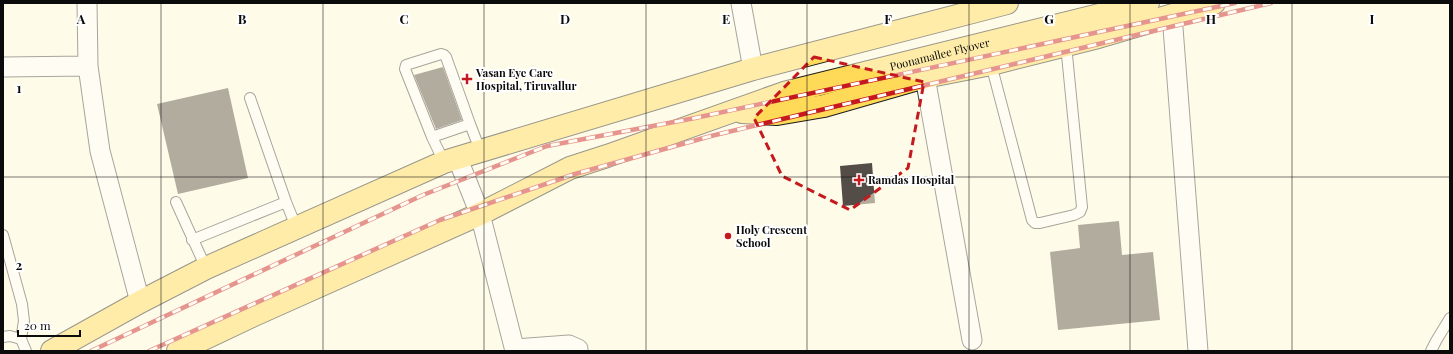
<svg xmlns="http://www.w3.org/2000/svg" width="1453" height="354" viewBox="0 0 1453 354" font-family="'Playfair Display',serif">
	<rect width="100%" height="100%" fill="#fffbe9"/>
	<path fill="#544c46" d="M443,67L462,120L436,129L414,75Z
		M228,88L248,178L178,194L157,104Z
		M872,163L875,203L843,206L840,166Z
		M1119,221L1122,255L1153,252L1160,320L1058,330L1050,252L1080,248L1078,225Z"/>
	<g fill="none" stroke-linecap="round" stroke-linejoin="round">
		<g stroke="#3e3e3e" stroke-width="12">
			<path id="lane" d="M991,64L1032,220L1035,223H1040L1074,215L1080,212L1082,207L1066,45
				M250,98L286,202L297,229
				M470,124L480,150
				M432,137L470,124L446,57L444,55L441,54L406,65L405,69L432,137L444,162
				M176,202L206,268
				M3,235L22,304L24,321L21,339L26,351
				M192,240L286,202
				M3,337L10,336L21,339
				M1431,351L1436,341L1450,318"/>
		</g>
		<g stroke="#3e3e3e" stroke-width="21">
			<path id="street" d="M87,3L88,66L100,151L140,302
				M741,3L753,69
				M1172,15L1198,351
				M3,67L88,66
				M925,77L972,340
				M457,157L480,214L515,351
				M515,349L569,345L578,349V351"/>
		</g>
		<g stroke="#1c1c1c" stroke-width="24">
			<g id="primary">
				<path d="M742,112L777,114L824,106L925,77L991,64L1098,37L1214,3"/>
				<path d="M52,351L140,302L206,268L444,162L753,69L1007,3"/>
				<path id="s1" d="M178,351L254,315L480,214L570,168L607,156L784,93L1148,3"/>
			</g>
		</g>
		<use href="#lane" stroke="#fff" stroke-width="10"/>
		<use href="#street" stroke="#fff" stroke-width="19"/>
		<use href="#primary" stroke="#ffda59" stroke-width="22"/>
		<g stroke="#c5191e" stroke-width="4.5">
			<path id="rail" d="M91,351L423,195L547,146L695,118L1235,3
				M149,351L440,220L575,174L711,136L1271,3"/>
		</g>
		<use href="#rail" stroke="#fff" stroke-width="3" stroke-dasharray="9" stroke-linecap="butt"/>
	</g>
	<path d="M0 0H1453V354H0ZM814,57L924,82L908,168L850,210L782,176L754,118Z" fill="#fffbe9" fill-opacity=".55" fill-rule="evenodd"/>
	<path fill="none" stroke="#c5191e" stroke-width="3" stroke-dasharray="8 5" stroke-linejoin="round" d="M814,57L924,82L908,168L850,210L782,176L754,118Z"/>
	<path fill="none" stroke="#0b0b0b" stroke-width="1" stroke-opacity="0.55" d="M161,3V351M323,3V351M484,3V351M646,3V351M807,3V351M969,3V351M1130,3V351M1292,3V351M3,177H1450"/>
	<g fill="#c5191e" stroke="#fff" stroke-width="1.5">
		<path d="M465 73h4v4h4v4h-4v4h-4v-4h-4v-4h4z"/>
		<path d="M857 174h4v4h4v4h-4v4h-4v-4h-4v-4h4z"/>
		<circle cx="728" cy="236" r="4"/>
	</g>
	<g text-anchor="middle" stroke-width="4" stroke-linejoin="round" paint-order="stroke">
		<g font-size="11" fill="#0b0b0b" stroke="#fff">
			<text dy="4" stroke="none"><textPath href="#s1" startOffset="820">Poonamallee Flyover</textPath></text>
		</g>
		<g font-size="11" font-weight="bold" fill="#0b0b0b" stroke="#fff" text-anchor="start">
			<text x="476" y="77">Vasan Eye Care<tspan x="476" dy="13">Hospital, Tiruvallur</tspan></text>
			<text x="868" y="184">Ramdas Hospital</text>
			<text x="736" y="234">Holy Crescent<tspan x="736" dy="13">School</tspan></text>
		</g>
	</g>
	<g font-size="13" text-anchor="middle" font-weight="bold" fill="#0b0b0b" stroke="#fff" stroke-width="4" stroke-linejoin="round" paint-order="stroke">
		<text x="81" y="24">A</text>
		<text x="242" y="24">B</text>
		<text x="404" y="24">C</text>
		<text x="565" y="24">D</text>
		<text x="726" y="24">E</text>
		<text x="888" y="24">F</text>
		<text x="1049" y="24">G</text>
		<text x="1211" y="24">H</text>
		<text x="1372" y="24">I</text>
		<text x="19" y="93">1</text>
		<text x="19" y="270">2</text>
	</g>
	<rect width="1453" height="354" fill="none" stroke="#0b0b0b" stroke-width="8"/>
	<path d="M18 330v6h62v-6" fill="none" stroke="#0b0b0b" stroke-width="2"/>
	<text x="24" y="330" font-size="12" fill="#0b0b0b" stroke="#ffffff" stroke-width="3" paint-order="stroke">20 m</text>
</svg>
